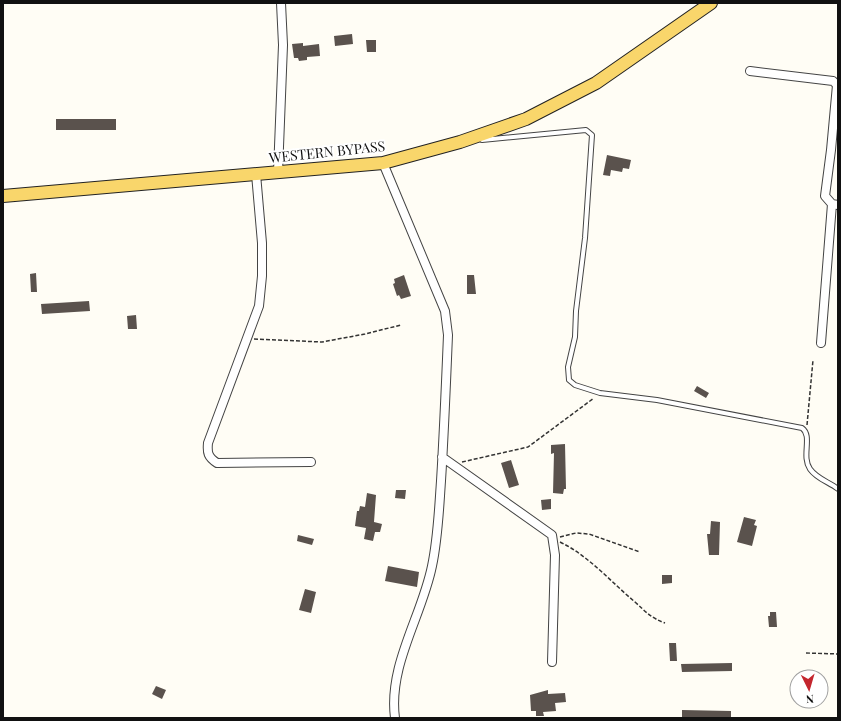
<svg xmlns="http://www.w3.org/2000/svg" width="841" height="721" viewBox="0 0 841 721" font-family="'Playfair Display',serif">
	<rect width="100%" height="100%" fill="#fffdf5"/>
	<path fill="#5a524d" d="M352,34L353,44L335,46L334,36Z
		M366,40H376V52H367Z
		M303,43V46L319,44L320,56L307,57V60L299,61L298,58H294L292,44Z
		M56,119H116V130H56Z
		M607,155L631,160L629,169L623,168L622,172L611,170L610,176L603,175Z
		M36,273L37,292H31L30,274Z
		M404,275L411,296L401,299L399,295L397,296L393,284L395,283L394,279Z
		M467,275H474L476,294H467Z
		M89,301L90,311L42,314L41,304Z
		M136,315L137,329H128L127,316Z
		M697,386L709,393L706,398L694,391Z
		M565,444L566,489H564L563,494L553,493L554,453L551,454V445Z
		M511,460L519,485L509,488L501,463Z
		M396,490H406L405,499L395,498Z
		M367,493L376,495L374,522L382,524L380,532H375L373,541L364,539L366,528L355,526L357,511H359L360,506L365,507Z
		M551,499V509L542,510L541,500Z
		M744,517L756,520L754,525L757,526L752,546L737,542Z
		M711,521L720,522L719,555H709L707,534H710Z
		M298,535L314,539L312,545L297,541Z
		M388,566L419,572L417,587L385,581Z
		M662,575H672V583L662,584Z
		M305,589L316,592L311,613L299,610Z
		M770,612H776L777,627H769L768,616H770Z
		M669,643H676L677,661H670Z
		M732,663V671L682,672L681,664Z
		M156,686L166,690L162,699L152,694Z
		M548,690V694L565,693L566,702L555,703L556,711L543,712L544,716H536V711H531L530,695Z
		M682,710L731,711V718H682Z"/>
	<g fill="none" stroke-linecap="round" stroke-linejoin="round">
		<g stroke="#444" stroke-width="6">
			<path id="lane" d="M482,140L586,130L592,135L585,238L576,311L575,337L568,367L569,380L575,385L600,393L657,400L802,428C813,436 801,456 810,469C817,479 829,482 838,489"/>
		</g>
		<g stroke="#444" stroke-width="10">
			<path id="street" d="M750,71L833,81L837,85L831,150L825,196L832,204L838,205
				M383,163L445,311L448,335C446,384 444,433 441,481C439,509 438,538 432,566C422,616 388,665 395,718
				M278,172L283,45L281,3
				M256,174L262,243V276L259,306L208,443C207,453 208,457 217,463L311,462
				M821,343L832,204
				M442,457L552,535L555,555L552,662"/>
		</g>
		<g stroke="#222" stroke-width="14">
			<path id="primary" d="M3,196L383,163L460,142L526,119L596,83L711,3"/>
		</g>
		<path stroke="#333" stroke-width="1.5" stroke-dasharray="4 2" stroke-linecap="butt" d="M254,339L322,342L365,334L401,325
			M807,425L813,360
			M462,462L528,447L594,398
			M560,537L576,533L589,534L640,552
			M560,542C589,556 611,582 635,602C646,612 651,618 665,623
			M806,653L838,654"/>
		<use href="#lane" stroke="#fff" stroke-width="4"/>
		<use href="#street" stroke="#fff" stroke-width="8"/>
		<use href="#primary" stroke="#f9d66b" stroke-width="12"/>
	</g>
	<g text-anchor="middle" stroke-width="4" stroke-linejoin="round" paint-order="stroke">
		<g font-size="14" fill="#111" stroke="#fff">
			<text transform="translate(327 152) rotate(-6)" y="5">WESTERN BYPASS</text>
		</g>
	</g>
	<rect width="841" height="721" fill="none" stroke="#111111" stroke-width="8"/>
	<g transform="translate(809 689) rotate(175)"><circle r="19" fill="#ffffff" stroke="#a0a0a0"/>
	<path d="M0-3L7 15L0 10L-7 15Z" fill="#c4262e"/>
	<text y="-6" font-size="11" font-weight="bold" text-anchor="middle" fill="#111111">N</text>
	</g>
</svg>
